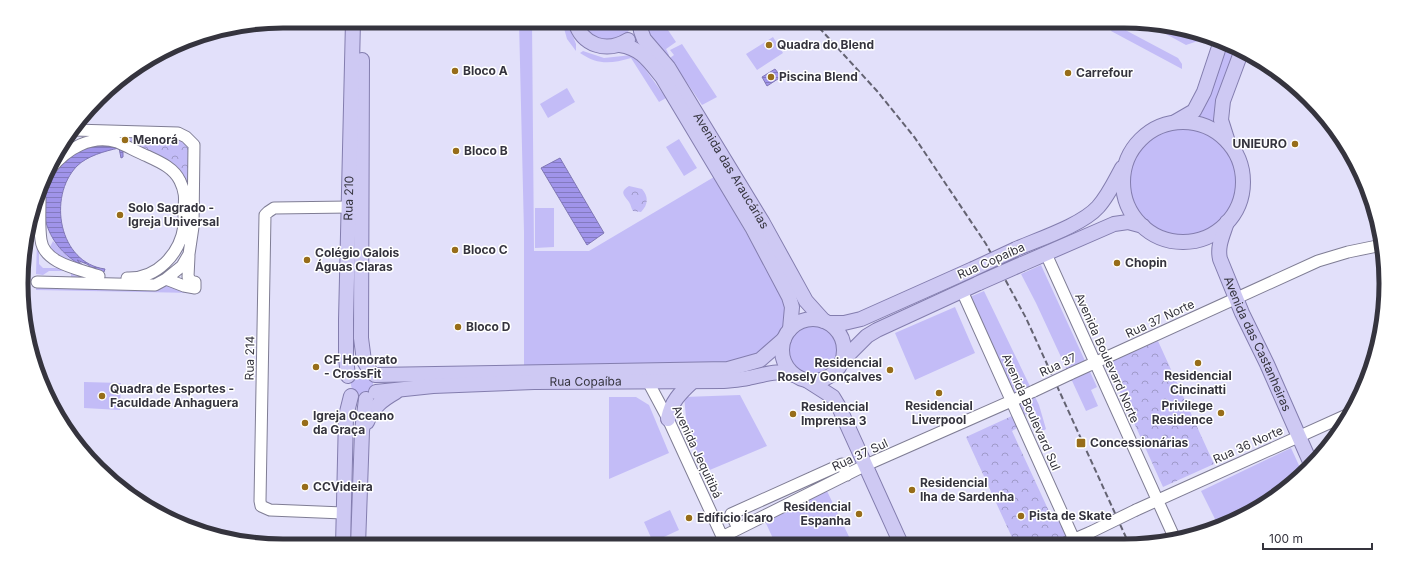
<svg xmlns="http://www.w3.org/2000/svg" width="1407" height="567" viewBox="0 0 1407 567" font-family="Inter,sans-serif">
	<defs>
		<pattern id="park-crowns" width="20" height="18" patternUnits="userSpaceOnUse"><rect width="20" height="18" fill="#c3bcf7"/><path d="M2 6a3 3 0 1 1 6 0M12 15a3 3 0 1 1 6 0" fill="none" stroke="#9f9ac9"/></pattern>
		<pattern id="water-rules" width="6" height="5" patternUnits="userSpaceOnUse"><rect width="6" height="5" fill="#a094ea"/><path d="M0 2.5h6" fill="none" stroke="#837abf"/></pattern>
	</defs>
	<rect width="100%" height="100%" fill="#e2e0fa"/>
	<path fill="#c3bcf7" d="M519,21H532L534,251H589L714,177L786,302L785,326L778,339L765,352L724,365L524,368V232Z
		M562,21H567L576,44V51L567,39Z
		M581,21H633C630,35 620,39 608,43L587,33Z
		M649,21H662L676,42L666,49L669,55L668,56C660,47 643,33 649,21Z
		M1138,23L1201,34L1198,41L1186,45L1155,28L1153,32Z
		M1114,24L1178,58L1182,64V69L1111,31Z
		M773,37L783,53L757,70L746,54Z
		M1227,43L1238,48L1218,126L1196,118L1201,113Z
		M682,44L717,97L702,105L670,58L674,55L670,50Z
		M583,51L604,58L632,55L643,66L666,98L659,102L631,58C610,64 598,65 580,53Z
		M567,88L575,102L548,118L540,104Z
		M1129 181a54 54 0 1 1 108 0a54 54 0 1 1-108 0Z
		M679,139L697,168L684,176L666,147Z
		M535,208H554V247L535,248Z
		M53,241L67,256L78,264L59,257L51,250L50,247Z
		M37,242H39V264L43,268H67L84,273L87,279L71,278V273L69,271H49L43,275L36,274Z
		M1041,265L1097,387L1091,390L1098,406L1086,411L1036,303L1021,274Z
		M168,284L195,293L36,290V286Z
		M984,291L1039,405L1046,429L1040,433L1030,413L1024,415L970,297Z
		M955,307L975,353L915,380L895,333Z
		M785 351a28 28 0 1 1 56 0a28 28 0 1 1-56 0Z
		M351 384a11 11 0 1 1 22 0a11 11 0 1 1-22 0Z
		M84,382L121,383L120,410L84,408Z
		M740,395L767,446L705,472L687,427L684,397Z
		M609,397H636L649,405L669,453L609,479Z
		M1291,448L1303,474L1296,481L1248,511L1247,509L1214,524L1216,521L1201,491Z
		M827,491L853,545H776L764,519Z
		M670,510L679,530L653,542L644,522Z"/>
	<path fill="url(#park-crowns)" d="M101,134L173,136L185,142L189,148L191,205L180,178Z
		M629,186L642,189C649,197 648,205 641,212L633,211C631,208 631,205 629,202C624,195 619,192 629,186Z
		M1158,341L1214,464L1163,487L1107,363Z
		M1014,415L1019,427L1012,431L1053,520L1060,517L1068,535L1047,544H1015L966,437Z"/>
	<path fill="url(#water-rules)" stroke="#8077b6" d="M775,69L781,77L767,86L762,77Z
		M94,146L118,147L123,151V157L121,158L119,148C105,151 87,156 77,166C47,197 59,263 105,269L104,272L89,268V265L77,260L85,267C28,240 29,162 94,146Z
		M560,158L604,233L587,245L541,168Z"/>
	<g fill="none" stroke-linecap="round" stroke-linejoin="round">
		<g stroke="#7f7d94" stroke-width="13">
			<path id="minor" d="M51,168C67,149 91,134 117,142C127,146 137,152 147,156C160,162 174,168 180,181C185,191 185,198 184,208C183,213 185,220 184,226C180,254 157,279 127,278
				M40,199C40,212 39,227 41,240C44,264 80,269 99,276
				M1046,254L1175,539
				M166,279L184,286L195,288V282H192L188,277L189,256
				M37,282L155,285L166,279L182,266L189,254L193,227L194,145L186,137L178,133L74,130
				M962,291L1076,544
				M1070,374L1318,261L1348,252L1382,245
				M645,376L668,419L726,545
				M1136,510L1349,414
				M343,513L270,510L261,506L260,501L265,215L268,212L274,208L350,207
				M738,528L731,514L842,464L847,475
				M722,537L866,465L1034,391
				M1063,544L1091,532"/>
		</g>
		<g stroke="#837dae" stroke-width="16">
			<g id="major">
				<path d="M575,21C582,46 607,53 628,40"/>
				<path id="s1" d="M639,21L641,31L644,39L668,67L763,223L806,301L824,321"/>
				<path d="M620,45C641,48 649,61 662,77L753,229L789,297L792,307L790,329"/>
				<path d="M362,60L361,338L364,361L369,369"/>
				<path d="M1175,122L1194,111L1204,92L1221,41"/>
				<circle cx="1183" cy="182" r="60"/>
				<path d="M1228,142L1221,120L1223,101L1242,50"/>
				<path id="s2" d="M1227,222C1223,235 1217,246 1220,259L1242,313L1267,364L1311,464"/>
				<path d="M1016,249C1039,239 1082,225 1098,207C1108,196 1115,181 1122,168"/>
				<path d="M1022,264L1114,224L1128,222L1143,226"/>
				<circle cx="813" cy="350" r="31"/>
				<path d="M829,323H844L861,319L973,269"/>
				<path d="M843,360L867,336L877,330L979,283"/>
				<path d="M375,375L728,369L760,360L784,339"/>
				<path id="s3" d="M348,376L346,358V320L353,21"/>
				<path d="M808,381L833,397L839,407L901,544"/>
				<path id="s4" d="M376,392L433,386L534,382L723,381C731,380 740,380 748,378C765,375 777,369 794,375"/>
				<path d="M668,419C671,402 680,393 692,382"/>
				<path d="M367,422C373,407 382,400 396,392"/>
				<path d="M343,546L346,416L351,396"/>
				<path d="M358,546L362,431L366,399"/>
			</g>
		</g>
		<use href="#minor" stroke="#fff" stroke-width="11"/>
		<use href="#major" stroke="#cec9f3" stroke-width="14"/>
		<path stroke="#646372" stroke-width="2" stroke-dasharray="6 3" stroke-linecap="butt" d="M813,21L877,91L915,138L986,244L1026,318L1129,544"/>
		<g stroke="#7f7d94" stroke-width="13" stroke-linecap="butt">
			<path id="minor-bridge" d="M1034,391L1070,374
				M1091,532L1136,510"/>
		</g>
		<g stroke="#837dae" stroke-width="16" stroke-linecap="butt">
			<path id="major-bridge" d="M973,269L1016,249
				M979,283L1022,264"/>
		</g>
		<use href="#minor-bridge" stroke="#fff" stroke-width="11"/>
		<use href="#major-bridge" stroke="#cec9f3" stroke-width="14"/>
	</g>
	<g fill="#976d19" stroke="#fff" stroke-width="1.5">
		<circle cx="769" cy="45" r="4"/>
		<circle cx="455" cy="71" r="4"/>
		<circle cx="1068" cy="73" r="4"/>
		<circle cx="771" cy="77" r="4"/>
		<circle cx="125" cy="140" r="4"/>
		<circle cx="1295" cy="144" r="4"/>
		<circle cx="456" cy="151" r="4"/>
		<circle cx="120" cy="215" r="4"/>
		<circle cx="455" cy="250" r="4"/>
		<circle cx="307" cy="260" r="4"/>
		<circle cx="1117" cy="263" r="4"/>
		<circle cx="458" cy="327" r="4"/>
		<circle cx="1198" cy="363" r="4"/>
		<circle cx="316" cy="367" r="4"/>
		<circle cx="890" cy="370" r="4"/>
		<circle cx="939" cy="393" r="4"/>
		<circle cx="102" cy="396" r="4"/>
		<circle cx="1221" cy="413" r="4"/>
		<circle cx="793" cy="414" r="4"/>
		<circle cx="305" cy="423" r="4"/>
		<rect x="1076" y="438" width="10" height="10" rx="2"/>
		<circle cx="305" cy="487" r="4"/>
		<circle cx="912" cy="490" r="4"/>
		<circle cx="859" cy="514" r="4"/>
		<circle cx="1021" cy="516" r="4"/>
		<circle cx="689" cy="518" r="4"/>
	</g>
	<g text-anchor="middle" stroke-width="3" stroke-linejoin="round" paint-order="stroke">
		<g font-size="12" font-weight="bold" fill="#35343e" stroke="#fff" text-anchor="start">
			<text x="777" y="49">Quadra do Blend</text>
			<text x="463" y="75">Bloco A</text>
			<text x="1076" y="77">Carrefour</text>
			<text x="779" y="81">Piscina Blend</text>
			<text x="133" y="144">Menorá</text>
			<text x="1287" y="148" text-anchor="end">UNIEURO</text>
			<text x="464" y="155">Bloco B</text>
			<text x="128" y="212">Solo Sagrado -<tspan x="128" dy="14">Igreja Universal</tspan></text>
			<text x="463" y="254">Bloco C</text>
			<text x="315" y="257">Colégio Galois<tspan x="315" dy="14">Águas Claras</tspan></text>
			<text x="1125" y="267">Chopin</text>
			<text x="466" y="331">Bloco D</text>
			<text x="324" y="364">CF Honorato<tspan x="324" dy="14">- CrossFit</tspan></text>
			<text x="882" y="367" text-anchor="end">Residencial<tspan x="882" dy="14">Rosely Gonçalves</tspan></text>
			<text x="1198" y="380" text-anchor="middle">Residencial<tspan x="1198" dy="14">Cincinatti</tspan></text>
			<text x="110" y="393">Quadra de Esportes -<tspan x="110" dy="14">Faculdade Anhaguera</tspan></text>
			<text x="939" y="410" text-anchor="middle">Residencial<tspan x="939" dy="14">Liverpool</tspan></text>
			<text x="1213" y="410" text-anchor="end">Privilege<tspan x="1213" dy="14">Residence</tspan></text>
			<text x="801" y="411">Residencial<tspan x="801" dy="14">Imprensa 3</tspan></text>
			<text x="313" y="420">Igreja Oceano<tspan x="313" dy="14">da Graça</tspan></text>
			<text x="1090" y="447">Concessionárias</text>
			<text x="920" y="487">Residencial<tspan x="920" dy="14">Iha de Sardenha</tspan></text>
			<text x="313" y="491">CCVideira</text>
			<text x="851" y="511" text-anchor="end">Residencial<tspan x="851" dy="14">Espanha</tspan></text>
			<text x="1029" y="520">Pista de Skate</text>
			<text x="697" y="522">Edíficio Ícaro</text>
		</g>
		<g font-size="12" fill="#35343e" stroke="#fff">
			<text dy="4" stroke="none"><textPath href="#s1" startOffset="177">Avenida das Araucárias</textPath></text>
			<text dy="4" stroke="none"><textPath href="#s3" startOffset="178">Rua 210</textPath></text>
			<text transform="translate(991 261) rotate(-24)" y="4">Rua Copaíba</text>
			<text transform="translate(1160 319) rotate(-25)" y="4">Rua 37 Norte</text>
			<text dy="4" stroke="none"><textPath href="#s2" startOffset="131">Avenida das Castanheiras</textPath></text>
			<text transform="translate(250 358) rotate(-89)" y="4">Rua 214</text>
			<text transform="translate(1107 358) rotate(66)" y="4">Avenida Boulevard Norte</text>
			<text transform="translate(1058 365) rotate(-25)" y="4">Rua 37</text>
			<text dy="4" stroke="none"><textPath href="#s4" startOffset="210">Rua Copaíba</textPath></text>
			<text transform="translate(1031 412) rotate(66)" y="4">Avenida Boulevard Sul</text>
			<text transform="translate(1248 445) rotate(-24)" y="4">Rua 36 Norte</text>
			<text transform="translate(697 452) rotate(65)" y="4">Avenida Jequitibá</text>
			<text transform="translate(860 455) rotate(-25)" y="4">Rua 37 Sul</text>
		</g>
	</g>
	<path d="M0 0H1407V567H0ZM283 28H1124A255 255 0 0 1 1379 283V284A255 255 0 0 1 1124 539H283A255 255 0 0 1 28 284V283A255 255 0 0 1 283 28Z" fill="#fff" fill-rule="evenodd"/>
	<path fill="none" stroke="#35343e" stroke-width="5" d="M283 28H1124A255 255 0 0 1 1379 283V284A255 255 0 0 1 1124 539H283A255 255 0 0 1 28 284V283A255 255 0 0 1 283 28Z"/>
	<path d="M1263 543v6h109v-6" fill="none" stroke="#35343e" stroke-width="2"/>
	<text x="1269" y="543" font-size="12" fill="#35343e" stroke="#ffffff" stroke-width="3" paint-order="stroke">100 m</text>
</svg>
